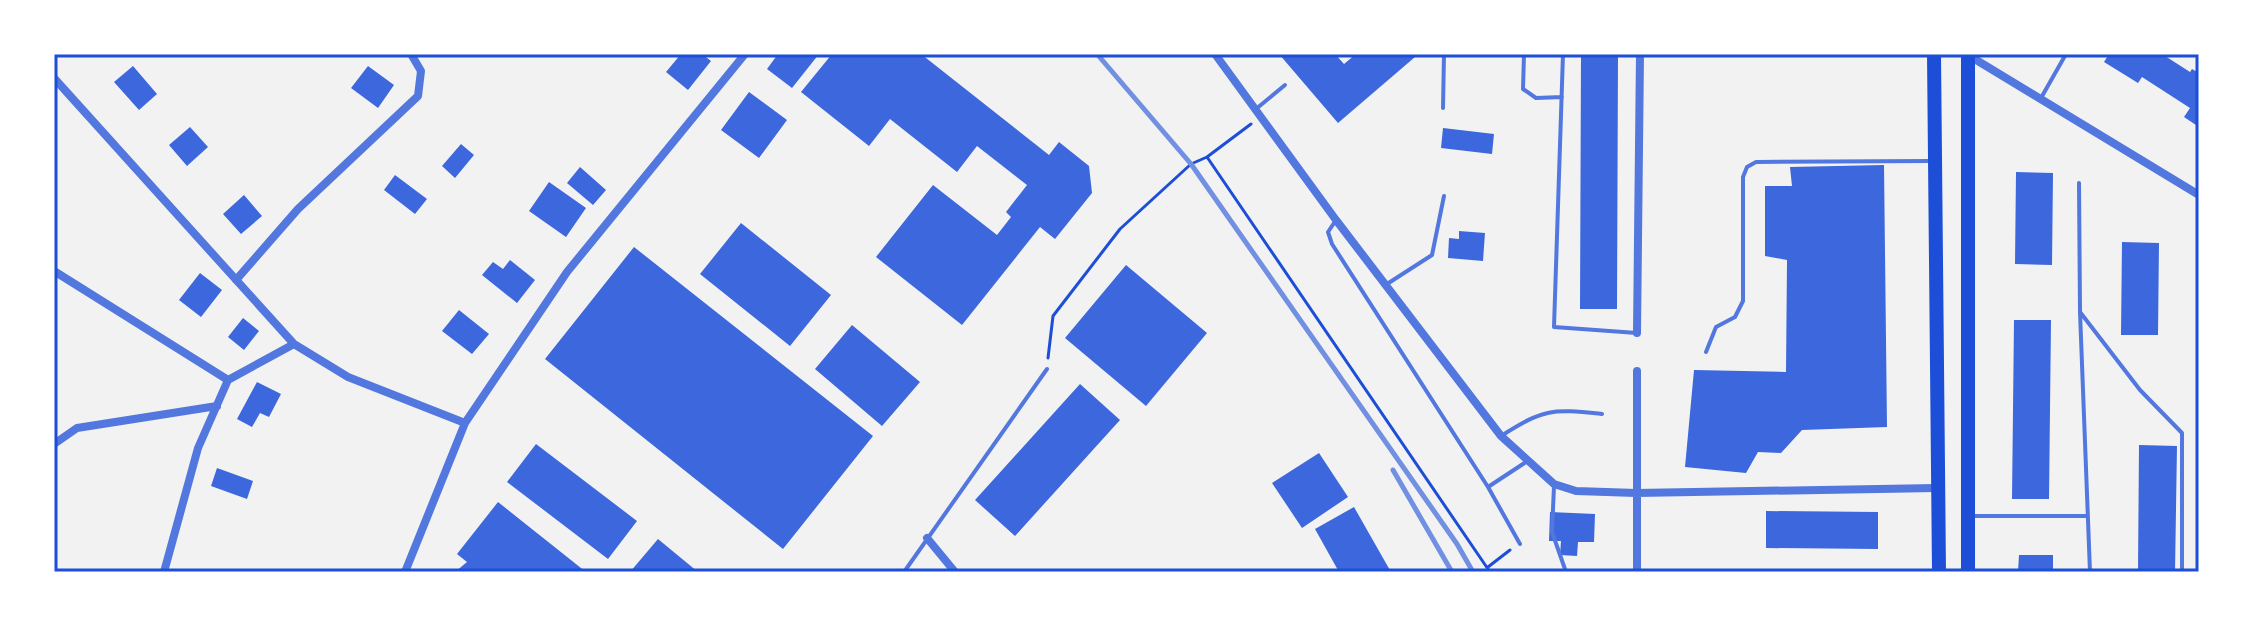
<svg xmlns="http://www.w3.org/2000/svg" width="2253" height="626" viewBox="0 0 2253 626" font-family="Montserrat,sans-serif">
	<rect width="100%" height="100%" fill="#f2f2f2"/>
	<path fill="#3d67dc" d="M681,54H702L711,61L688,90L666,72Z
		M778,54H819L792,88L767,69Z
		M832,54H921L1049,155L1059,142L1089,166L1092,193L1055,239L1040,227L962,325L876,257L933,185L997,235L1011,217L1006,212L1027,185L977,146L957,172L890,119L869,146L801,92Z
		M1279,54H1335L1344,64L1356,54H1412L1415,57L1338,123Z
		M1581,54H1618L1617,309H1580Z
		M2109,54H2162L2190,72L2192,69L2199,73V127L2184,117L2190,108L2142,77L2138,83L2104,62Z
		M133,66L157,94L139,110L114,82Z
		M368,66L394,85L378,108L351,88Z
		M749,92L787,120L759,158L721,130Z
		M190,127L208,147L187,166L169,145Z
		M1443,128L1494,134L1492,154L1441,148Z
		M461,144L474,155L455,178L442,166Z
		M1884,165L1887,427L1802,430L1781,453L1758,452L1746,473L1685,467L1694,370L1786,372L1787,260L1765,256V186H1792L1790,167Z
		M580,167L606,190L593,205L567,183Z
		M2016,172L2053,173L2052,265L2015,264Z
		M395,175L427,199L415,214L384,190Z
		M549,182L586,208L566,237L529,211Z
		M244,195L262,216L241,234L223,214Z
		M741,223L831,295L790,346L700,274Z
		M1459,231L1485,233L1483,261L1448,258L1449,238L1459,239Z
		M2122,242L2159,243L2158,335H2121Z
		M634,247L873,436L783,549L545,359Z
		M510,260L535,280L517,303L482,275L493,262L503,269Z
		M1126,265L1207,333L1146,406L1065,338Z
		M200,273L222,290L201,317L179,300Z
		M459,310L489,334L472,354L442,331Z
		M243,318L259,331L244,350L228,337Z
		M2014,320H2051L2049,499H2012Z
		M852,325L920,382L882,426L815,369Z
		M257,382L281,394L269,417L260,413L252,427L237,419Z
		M1080,384L1120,420L1015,536L975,500Z
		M536,444L637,521L608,559L507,482Z
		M2139,445L2177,446L2175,572H2138Z
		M1319,453L1348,497L1302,528L1272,483Z
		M217,468L253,481L247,499L211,486Z
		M498,502L586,572H455L467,562L457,554Z
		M1354,507L1391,572H1339L1315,529Z
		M1766,511L1878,512V549L1766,548Z
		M1550,512L1595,514L1594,542H1578L1577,556L1560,555L1561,541H1549Z
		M658,539L698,572H630Z
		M2019,555H2053V572H2018Z"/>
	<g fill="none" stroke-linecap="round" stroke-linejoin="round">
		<path stroke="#1d4ed8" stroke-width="3" d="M1207,157L1490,572
			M1048,358L1053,316L1120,229L1191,164L1207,157L1251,124
			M1488,567L1510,550"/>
		<path stroke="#5277de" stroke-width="4" d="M1180,54L1182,55
			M1524,54L1523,89L1536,98L1562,97
			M1563,54L1554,327L1637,333
			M2041,98L2066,54
			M1443,108L1444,54
			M1256,109L1285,85
			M2079,183L2080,312L2090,572
			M1336,220L1328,232L1332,244L1488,487
			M1387,284L1432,255L1444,196
			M2080,312L2140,390L2182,433V572
			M1706,352L1716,327L1735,317L1743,301V177L1747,167L1756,162L1931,161
			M1501,436C1545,408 1552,409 1602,414
			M1554,486L1552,532L1566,572
			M1970,516H2088
			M1520,544L1488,487L1526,462
			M904,572L1047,369
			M1885,572L1936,571"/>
		<path stroke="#5277de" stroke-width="8" d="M1215,54L1336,220L1501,436L1554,484L1576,491L1636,493L1936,488
			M1968,55L2199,195
			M54,78L294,344L348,377L465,423
			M54,271L228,380
			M236,280L298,209L418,96L421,71L411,54
			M1637,333L1640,54
			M54,444L77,428L217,406
			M927,538L955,572
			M164,572L198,448L228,380L294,344
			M405,572L465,423L567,272L745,54
			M1637,572V371"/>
		<path stroke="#1d4ed8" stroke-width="14" d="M1934,54L1939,572
			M1968,572V54"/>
		<path stroke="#7290e2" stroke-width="5" d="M1097,54L1191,164L1457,544L1473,572
			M1393,470L1452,572"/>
	</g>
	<rect width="2253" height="626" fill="none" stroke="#ffffff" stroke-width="112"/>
	<rect x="56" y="56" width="2141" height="514" fill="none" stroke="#1d4ed8" stroke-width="3"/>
</svg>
